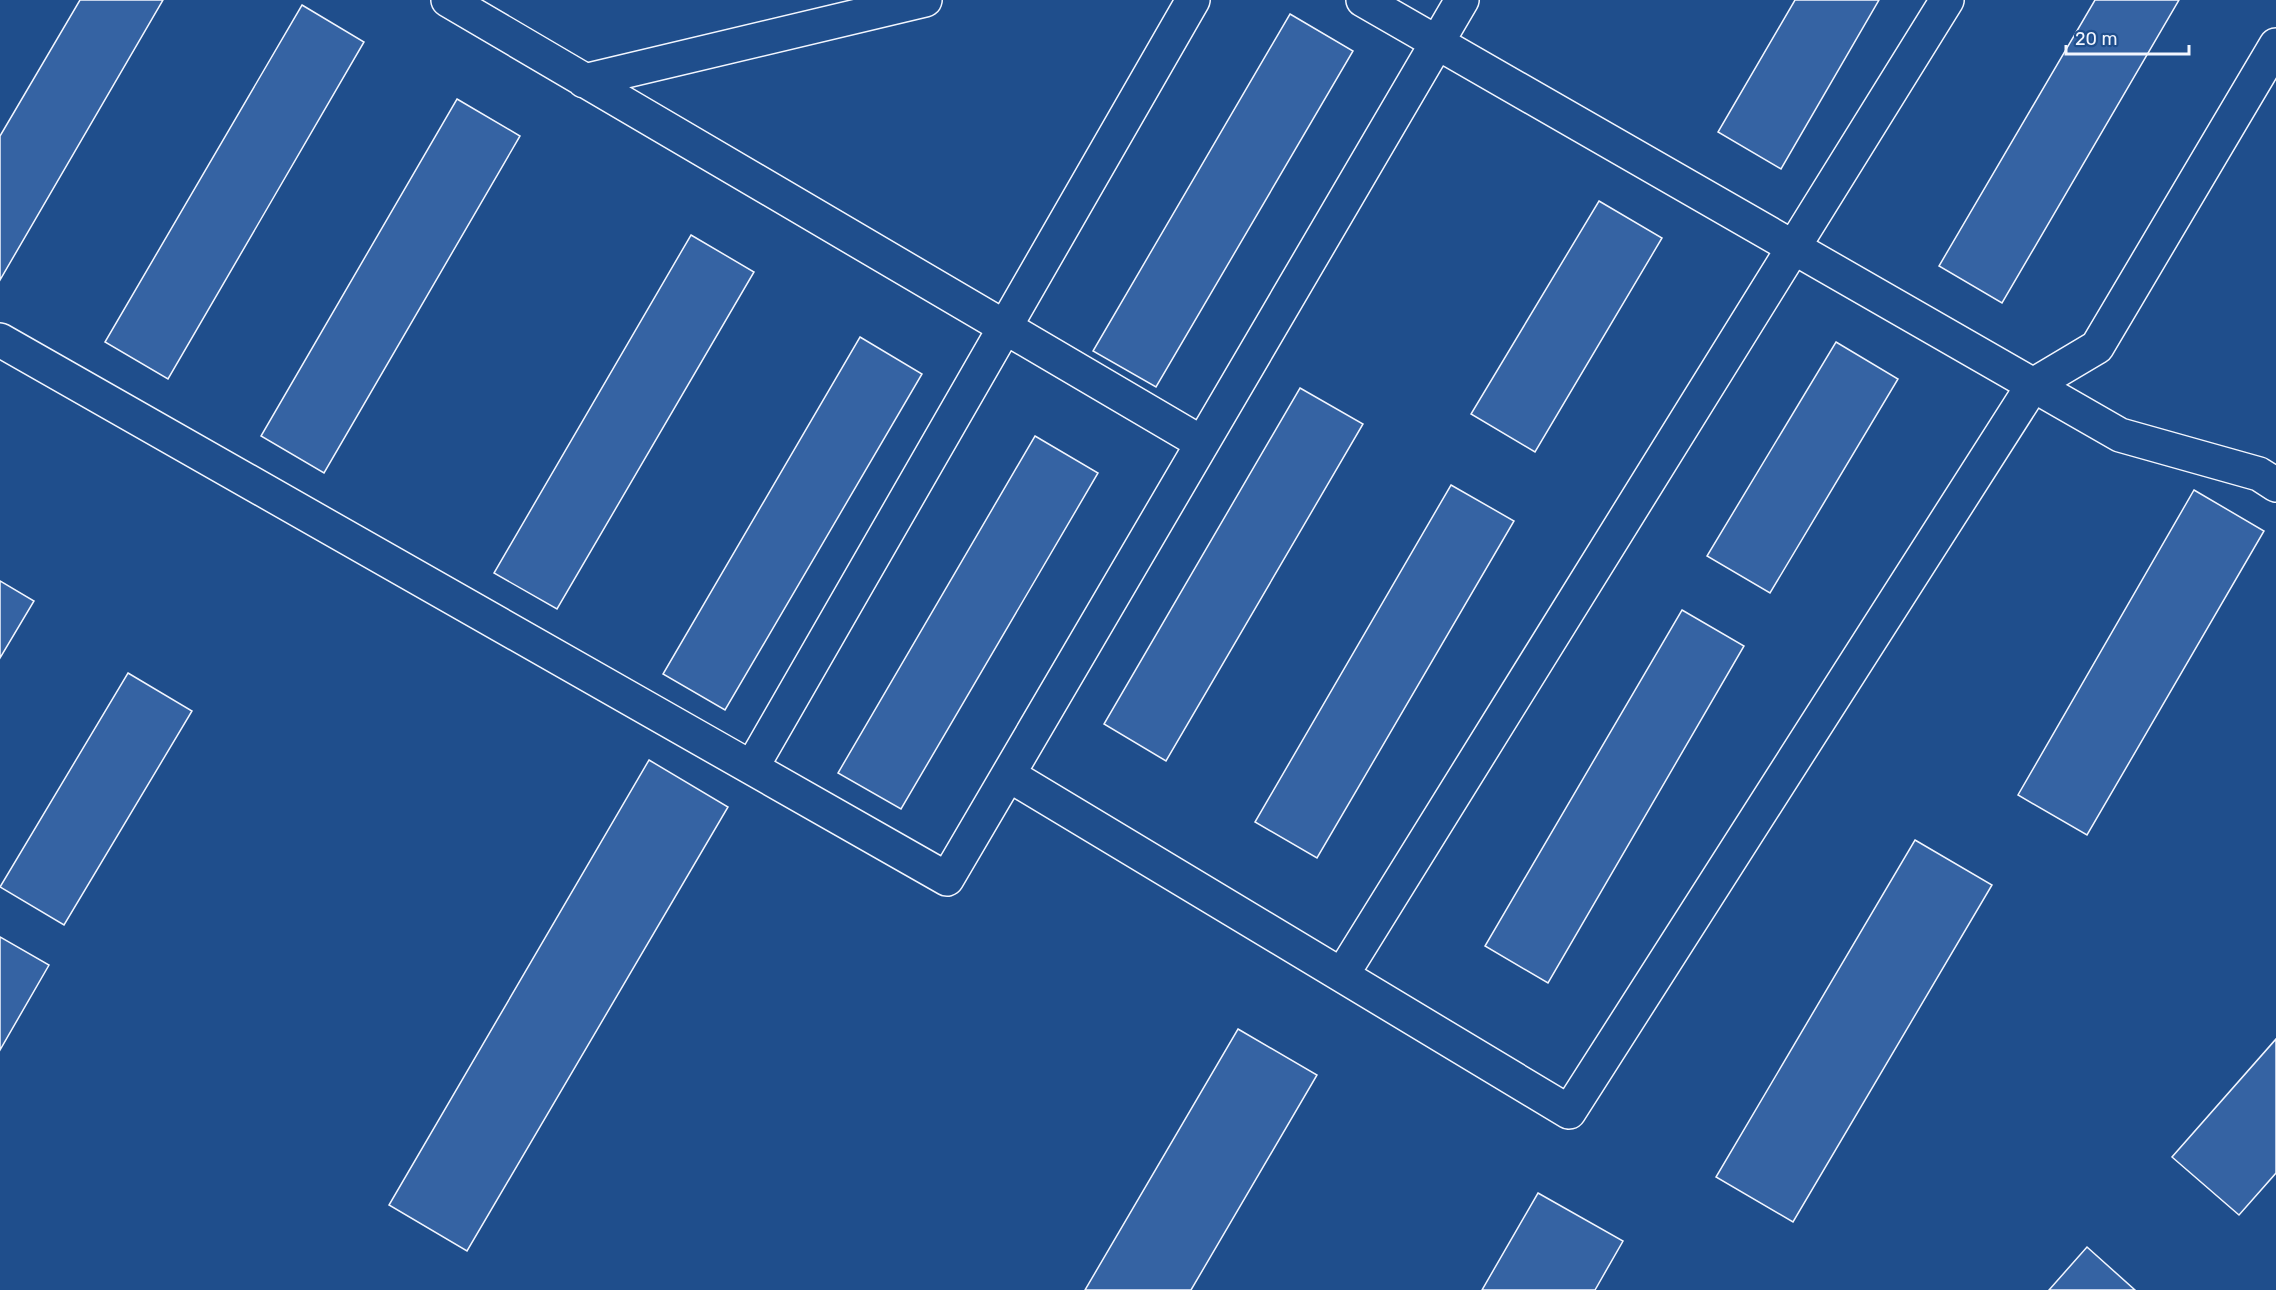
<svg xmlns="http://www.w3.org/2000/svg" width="2276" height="1290" viewBox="0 0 2276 1290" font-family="Rubik,sans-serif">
	<rect width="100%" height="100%" fill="#1f4e8c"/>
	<path fill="#3563a3" stroke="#f2f6ff" stroke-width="1.5" d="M80,0H163L0,280V136Z
		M1795,0H1879L1781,169L1718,132Z
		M2095,0H2179L2002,303L1939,266Z
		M302,5L364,42L168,379L105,342Z
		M1290,14L1353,51L1156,387L1093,351Z
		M457,99L520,136L324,473L261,436Z
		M1599,201L1662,238L1535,452L1471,414Z
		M691,235L754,272L557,609L494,573Z
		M860,337L922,374L725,710L663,674Z
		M1836,342L1898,379L1770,593L1707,556Z
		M1300,388L1363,424L1166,761L1104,724Z
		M1035,436L1098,473L901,809L838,773Z
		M1451,485L1514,521L1317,858L1255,822Z
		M2194,490L2264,531L2087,835L2018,795Z
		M0,581L34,601L0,658Z
		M1682,610L1744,646L1548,983L1485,946Z
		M128,673L192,711L64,925L0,887Z
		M649,760L728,807L467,1251L389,1205Z
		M1915,840L1992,885L1793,1222L1716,1177Z
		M0,937L49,965L0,1050Z
		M1238,1029L1317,1075L1191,1290H1085Z
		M2276,1039V1173L2239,1215L2172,1157Z
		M1538,1193L1623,1241L1595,1290H1482Z
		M2087,1247L2135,1290H2049Z"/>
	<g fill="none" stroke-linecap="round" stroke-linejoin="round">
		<g stroke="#f2f6ff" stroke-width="36">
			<path id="minor" d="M448,0L1202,443
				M1363,0L2120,435L2259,474L2276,485
				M584,81L925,0
				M0,340L947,879L1462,0
				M752,767L1193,0
				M1009,775L1569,1112L2033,385L2097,347L2276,45
				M1342,975L1947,0"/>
		</g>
		<use href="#minor" stroke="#1f4e8c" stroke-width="33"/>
	</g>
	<path d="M2066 45v9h123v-9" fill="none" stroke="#f2f6ff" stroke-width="3"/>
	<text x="2075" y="45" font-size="18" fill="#f2f6ff" stroke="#1f4e8c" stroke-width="4.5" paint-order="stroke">20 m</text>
</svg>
